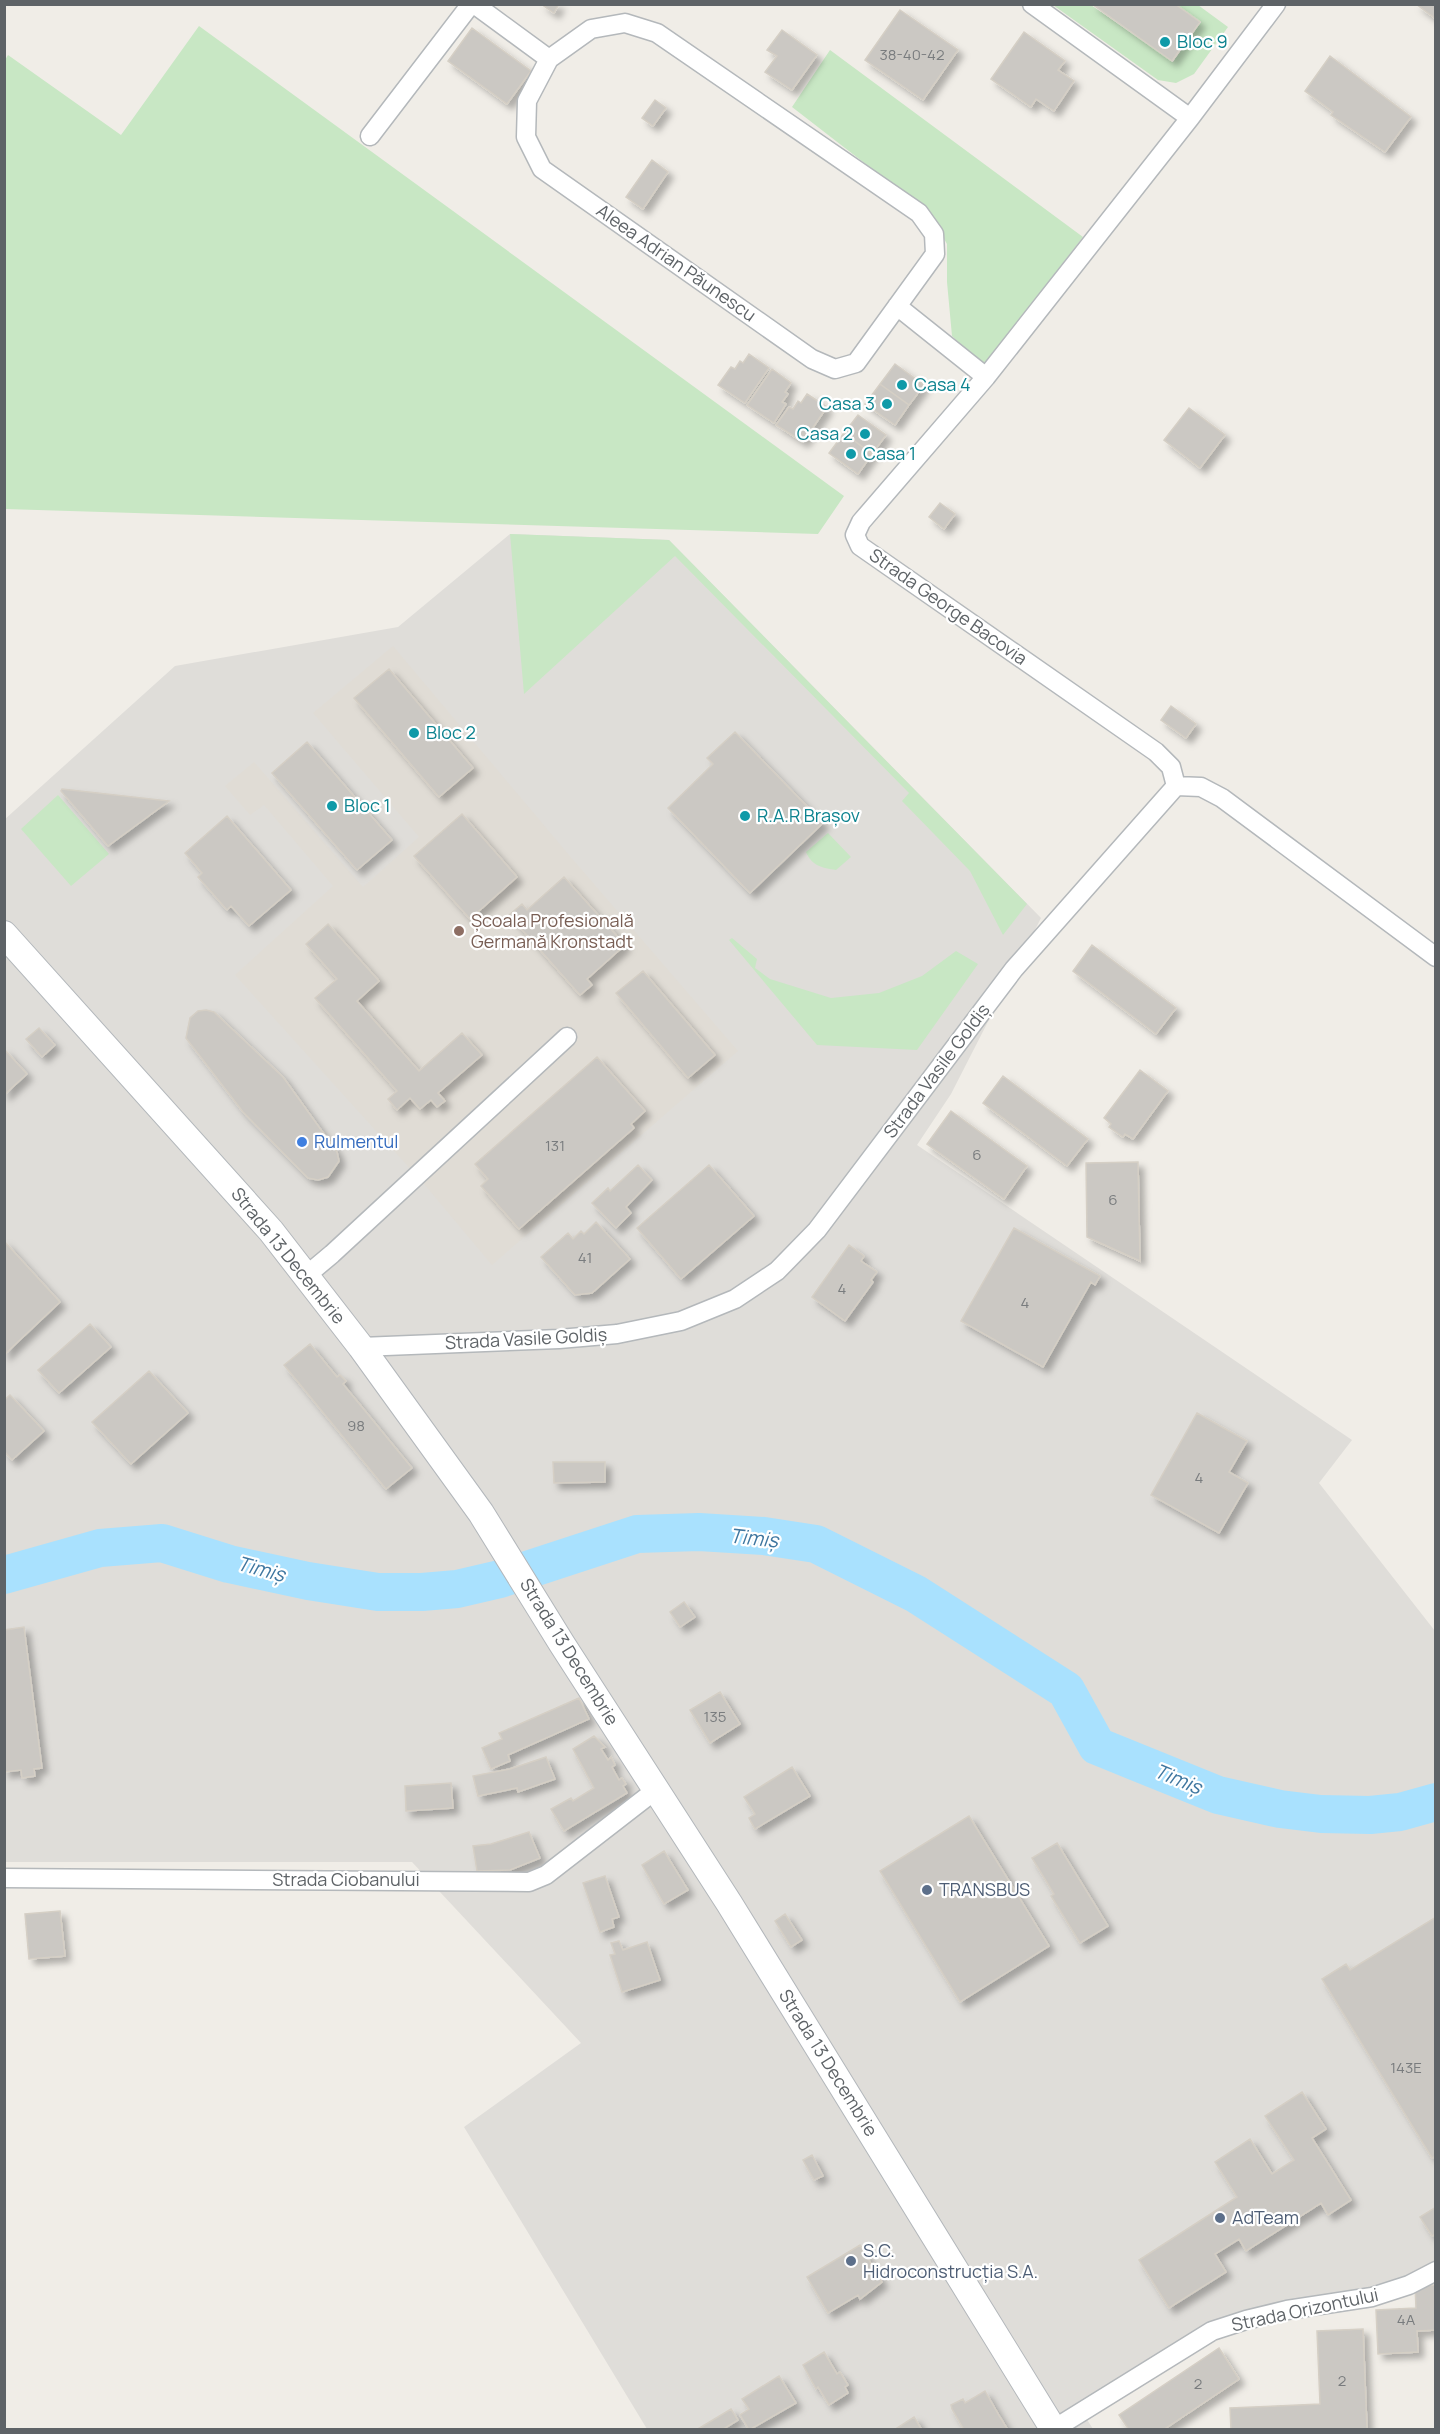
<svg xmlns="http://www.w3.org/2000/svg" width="1440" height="2434" viewBox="0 0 1440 2434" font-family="Manrope,sans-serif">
	<defs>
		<filter id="shadow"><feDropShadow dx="5.5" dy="5.5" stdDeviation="3" flood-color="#0004"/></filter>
	</defs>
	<rect width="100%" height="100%" fill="#f0ede7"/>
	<path fill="#dfddd9" d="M510,534L669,540L1041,918L951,1094L917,1145L1352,1440L1319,1483L1435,1631V2274L1370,2308L1288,2316L1249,2326L1210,2341L1086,2418L1093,2429H647L464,2127L581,2043L412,1862H5L4,820L175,666L398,627Z"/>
	<path fill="#e0dcd5" d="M393,646L569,855L738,1051L492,1265L424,1184L235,975L333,886L264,805L250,815L225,786L254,762L363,887L419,837L313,713Z"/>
	<path fill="#c8e7c4" d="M1053,5H1091L1173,62L1201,22L1176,5H1198L1228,27L1194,74L1176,83L1158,80Z
		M199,26L844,496L818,534L5,509V60L8,55L121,135Z
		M830,50L1083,237L984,366L952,336L947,282V244L929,213L792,107Z
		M510,534L669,540L1027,904L1003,935L970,871L902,801L909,793L675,556L524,694Z
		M58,795L109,854L71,886L21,829Z
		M828,833L851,857L836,870C822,868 812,866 806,852Z
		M732,938L757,959L755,968L770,979L831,998L879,993L922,976L956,951L978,964L917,1050L817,1045L729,940Z"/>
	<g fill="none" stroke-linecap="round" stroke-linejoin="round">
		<path stroke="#a9e1fe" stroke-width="38" d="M4,1575L100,1548L162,1543L229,1564L308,1581L378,1592H422L457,1589L500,1579L637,1534L699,1532L764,1536L816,1544L916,1594L1066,1690L1097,1746L1218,1795L1280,1809L1321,1814L1370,1815L1400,1812L1436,1802"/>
	</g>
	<path fill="#cbc8c3" stroke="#d5cfc5" stroke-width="1.5" filter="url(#shadow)" d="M541,4H559L554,13Z
		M1092,4H1175L1200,22L1172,61Z
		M1416,4H1436V19Z
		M900,10L958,50L923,100L865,60Z
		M472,28L531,71L507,104L448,61Z
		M782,30L817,55L792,90L765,72L777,56L767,50Z
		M1024,32L1065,61L1058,70L1074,81L1054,111L1036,99L1031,107L991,79Z
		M1330,56L1411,117L1385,152L1331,115L1333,112L1305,91Z
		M655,100L666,108L653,126L642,118Z
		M652,160L668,172L643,209L626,197Z
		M749,354L769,368L745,403L718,385L731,367L735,369L740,361L743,363Z
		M895,364L924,385L909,405L880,384Z
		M772,369L791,383L785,392L788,394L782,402L786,404L774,423L747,405Z
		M880,384L909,405L895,425L865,404Z
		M807,394L827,407L803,442L776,425L789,407L793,409L798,401L801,403Z
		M1189,408L1225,435L1200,468L1164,440Z
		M858,415L886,435L872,454L844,433Z
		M844,433L872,454L858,474L829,453Z
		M940,503L955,514L944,529L929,517Z
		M389,669L473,768L439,797L354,698Z
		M1171,706L1196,724L1186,738L1161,720Z
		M735,732L823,823L750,893L668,808L713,764L707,758Z
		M307,742L392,840L357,870L272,773Z
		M62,789L169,801L108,846L61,791Z
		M462,814L517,877L470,919L414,856Z
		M227,816L291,890L249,926L231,906L227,910L198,877L202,873L185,853Z
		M564,877L625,945L587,979L592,985L580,995L509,915L522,904L527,910Z
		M328,924L379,981L357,1001L419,1071L462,1033L482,1055L438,1093L445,1101L437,1107L431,1100L420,1109L410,1098L397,1110L388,1099L397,1091L315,998L337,979L306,944Z
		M1092,945L1176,1008L1156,1034L1073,971Z
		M643,971L715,1055L688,1078L616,993Z
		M206,1010L214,1012L283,1077L291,1088L337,1152L339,1161L328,1177L318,1180L308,1178L243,1112L189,1042L186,1038L190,1018L198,1011Z
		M39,1028L55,1045L42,1057L26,1039Z
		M4,1049L27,1074L4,1095Z
		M597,1057L645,1111L631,1124L634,1128L519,1229L481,1186L488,1179L475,1164Z
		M1140,1070L1168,1091L1133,1139L1125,1134L1123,1137L1109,1127L1111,1124L1104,1118Z
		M1003,1076L1088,1139L1067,1166L983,1103Z
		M951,1111L1027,1166L1004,1199L927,1144Z
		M1138,1162L1140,1261L1087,1237L1086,1163Z
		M638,1165L652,1180L626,1207L631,1213L616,1228L592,1203L608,1188L610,1191Z
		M709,1165L754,1216L681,1279L637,1228Z
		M596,1222L630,1259L592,1293L575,1295L541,1257L568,1233L573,1239L581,1231L584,1234Z
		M1014,1228L1100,1276L1095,1285L1091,1282L1043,1367L961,1321Z
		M4,1241L60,1302L4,1355Z
		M849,1245L864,1256L861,1261L877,1272L871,1280L873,1282L845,1321L812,1297Z
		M90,1324L111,1347L59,1393L38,1370Z
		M310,1344L337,1377L340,1375L346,1381L343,1384L412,1468L386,1489L284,1365Z
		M149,1371L188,1413L131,1464L92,1422Z
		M10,1395L44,1431L12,1460L4,1451V1400Z
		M1197,1413L1247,1441L1229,1472L1248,1483L1219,1533L1151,1495Z
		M553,1462H605V1482L554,1483Z
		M684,1602L695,1617L680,1627L670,1612Z
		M24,1627L42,1768L34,1769L35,1776L22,1778L21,1770L4,1772V1630Z
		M720,1692L740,1724L710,1743L690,1710Z
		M579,1698L589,1719L508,1755L510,1761L491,1769L482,1748L502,1739L499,1733Z
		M594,1736L605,1747L601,1749L608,1760L611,1757L615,1765L612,1767L619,1780L622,1778L626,1784L623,1786L627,1793L564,1831L551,1809L571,1798L573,1801L594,1788L573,1749Z
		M546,1757L555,1779L518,1792L517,1788L478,1796L473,1776L510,1769Z
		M792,1767L810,1796L755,1829L749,1818L755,1814L744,1797Z
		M451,1783L453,1808L406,1811L405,1786Z
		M969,1816L1049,1946L960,2002L880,1871Z
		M529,1832L540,1858L510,1870L477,1871L473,1846L491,1844Z
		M1057,1843L1108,1926L1080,1943L1051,1896L1054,1894L1032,1858Z
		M664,1851L688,1890L664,1904L642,1865Z
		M605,1876L619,1917L612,1919L614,1927L600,1932L583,1883Z
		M60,1911L65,1956L29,1959L25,1914Z
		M785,1914L802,1940L791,1947L775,1921Z
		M1436,1917V2156L1432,2158L1322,1979L1346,1964L1350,1970Z
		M619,1941L623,1950L647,1942L660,1980L622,1992L610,1955L615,1954L611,1943Z
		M1302,2092L1326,2129L1312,2138L1351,2200L1328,2215L1321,2203L1246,2251L1239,2239L1215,2254L1226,2272L1169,2308L1139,2260L1237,2197L1215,2162L1250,2139L1272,2174L1294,2160L1265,2116Z
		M812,2155L823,2176L814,2180L803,2160Z
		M1436,2207V2234L1432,2236L1420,2217Z
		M860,2245L882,2282L860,2299L858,2295L828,2313L807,2277Z
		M1436,2285V2330L1417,2331L1418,2352L1378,2354L1376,2310L1416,2308L1415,2286Z
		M1363,2329L1367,2430H1231L1230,2408L1320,2404L1317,2331Z
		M1219,2348L1239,2379L1163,2430H1129L1119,2415Z
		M824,2352L837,2374L840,2372L848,2385L845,2387L848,2393L829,2405L818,2387L816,2389L803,2365Z
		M779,2376L796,2403L749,2430L740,2415L749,2409L742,2399Z
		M985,2391L1000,2417L1008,2430H964L952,2409L951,2405L963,2399L965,2403Z
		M731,2409L738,2420L722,2430H696Z
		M914,2417L922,2430H894Z"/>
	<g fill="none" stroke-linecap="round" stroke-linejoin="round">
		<g stroke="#b4b8bb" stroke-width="21">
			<path id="street" d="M474,4L549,59
				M1032,4L1190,118
				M625,23L657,33L919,213L934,234L935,254L856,363L835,369L812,359L542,169L526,137L527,101L549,59L591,29Z
				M370,136L471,4
				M897,306L986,377
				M1176,786L1171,767L1156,752L860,546L855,535L861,522L986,377L1190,118L1276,4
				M1176,786L1201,787L1222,798L1436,957
				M307,1275L332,1254L567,1037
				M361,1347L559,1339L617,1334L681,1321L735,1299L777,1271L817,1230L1014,969L1176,786
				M4,1878L529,1882L546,1875L657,1789
				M1054,2429L1212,2331L1246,2320L1287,2310L1372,2297L1409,2285L1436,2271"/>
		</g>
		<g stroke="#b3b7bb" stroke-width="28">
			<path id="secondary" d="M4,934L271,1231L361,1347L481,1513L562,1644L729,1903L1054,2430"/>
		</g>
		<use href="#street" stroke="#fff" stroke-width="18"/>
		<use href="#secondary" stroke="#fff" stroke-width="26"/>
	</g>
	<g fill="#0f9aa8" stroke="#fff" stroke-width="2">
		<circle cx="1165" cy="42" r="6"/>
		<circle cx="902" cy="385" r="6"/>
		<circle cx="887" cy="404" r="6"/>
		<circle cx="865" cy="434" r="6"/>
		<circle cx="851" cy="454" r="6"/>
		<circle cx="414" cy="733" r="6"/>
		<circle cx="332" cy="806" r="6"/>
		<circle cx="745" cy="816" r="6"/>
	</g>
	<circle fill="#8d6e63" stroke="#fff" stroke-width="2" cx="459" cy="931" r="6"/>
	<circle fill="#3f7fe0" stroke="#fff" stroke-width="2" cx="302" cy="1142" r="6"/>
	<g fill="#5c6f8a" stroke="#fff" stroke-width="2">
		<circle cx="927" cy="1890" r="6"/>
		<circle cx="1220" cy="2218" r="6"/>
		<circle cx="851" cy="2261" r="6"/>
	</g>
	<g text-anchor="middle" stroke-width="4.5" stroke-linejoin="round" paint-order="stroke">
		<g font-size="15" fill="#797c7e">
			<text x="912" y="60">38-40-42</text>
			<text x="555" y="1151">131</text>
			<text x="977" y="1160">6</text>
			<text x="1113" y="1205">6</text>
			<text x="585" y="1263">41</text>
			<text x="842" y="1294">4</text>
			<text x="1025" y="1308">4</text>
			<text x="356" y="1431">98</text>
			<text x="1199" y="1483">4</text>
			<text x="715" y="1722">135</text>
			<text x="1406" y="2073">143E</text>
			<text x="1406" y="2325">4A</text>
			<text x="1342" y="2386">2</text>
			<text x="1198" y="2389">2</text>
		</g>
		<g font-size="18" fill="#0d838f" stroke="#fff" text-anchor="start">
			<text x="1177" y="48">Bloc 9</text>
			<text x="914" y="391">Casa 4</text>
			<text x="875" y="410" text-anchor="end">Casa 3</text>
			<text x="853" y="440" text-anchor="end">Casa 2</text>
			<text x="863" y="460">Casa 1</text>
			<text x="426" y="739">Bloc 2</text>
			<text x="344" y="812">Bloc 1</text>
			<text x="757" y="822">R.A.R Brașov</text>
		</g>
		<g font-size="18" fill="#5e6367" stroke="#fff">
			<text transform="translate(676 263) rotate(35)" y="6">Aleea Adrian Păunescu</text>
			<text transform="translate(948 607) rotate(35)" y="6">Strada George Bacovia</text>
			<text transform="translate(937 1071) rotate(-53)" y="6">Strada Vasile Goldiș</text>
			<text transform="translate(288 1256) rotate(51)" y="6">Strada 13 Decembrie</text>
			<text transform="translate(526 1339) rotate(-3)" y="6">Strada Vasile Goldiș</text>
			<text transform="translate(569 1652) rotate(58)" y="6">Strada 13 Decembrie</text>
			<text x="346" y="1886">Strada Ciobanului</text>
			<text transform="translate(828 2063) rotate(58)" y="6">Strada 13 Decembrie</text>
			<text transform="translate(1305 2310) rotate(-12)" y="6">Strada Orizontului</text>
		</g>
		<g font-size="18" fill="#785e54" stroke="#fff" text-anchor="start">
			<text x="471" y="927">Școala Profesională<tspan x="471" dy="21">Germană Kronstadt</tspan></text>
		</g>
		<g font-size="18" fill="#366cbe" stroke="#fff" text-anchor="start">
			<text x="314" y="1148">Rulmentul</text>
		</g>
		<g font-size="18" fill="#4e5e75" stroke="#fff" text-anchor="start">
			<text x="939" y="1896">TRANSBUS</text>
			<text x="1232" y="2224">AdTeam</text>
			<text x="863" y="2257">S.C.<tspan x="863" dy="21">Hidroconstrucția S.A.</tspan></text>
		</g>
		<g font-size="20" font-style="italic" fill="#3f77a0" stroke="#fff">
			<text transform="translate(754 1538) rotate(6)" y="7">Timiș</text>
			<text transform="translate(261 1569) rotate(15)" y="7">Timiș</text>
			<text transform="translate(1178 1779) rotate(22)" y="7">Timiș</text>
		</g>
	</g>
	<rect width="1440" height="2434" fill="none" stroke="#5e6367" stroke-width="12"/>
</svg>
